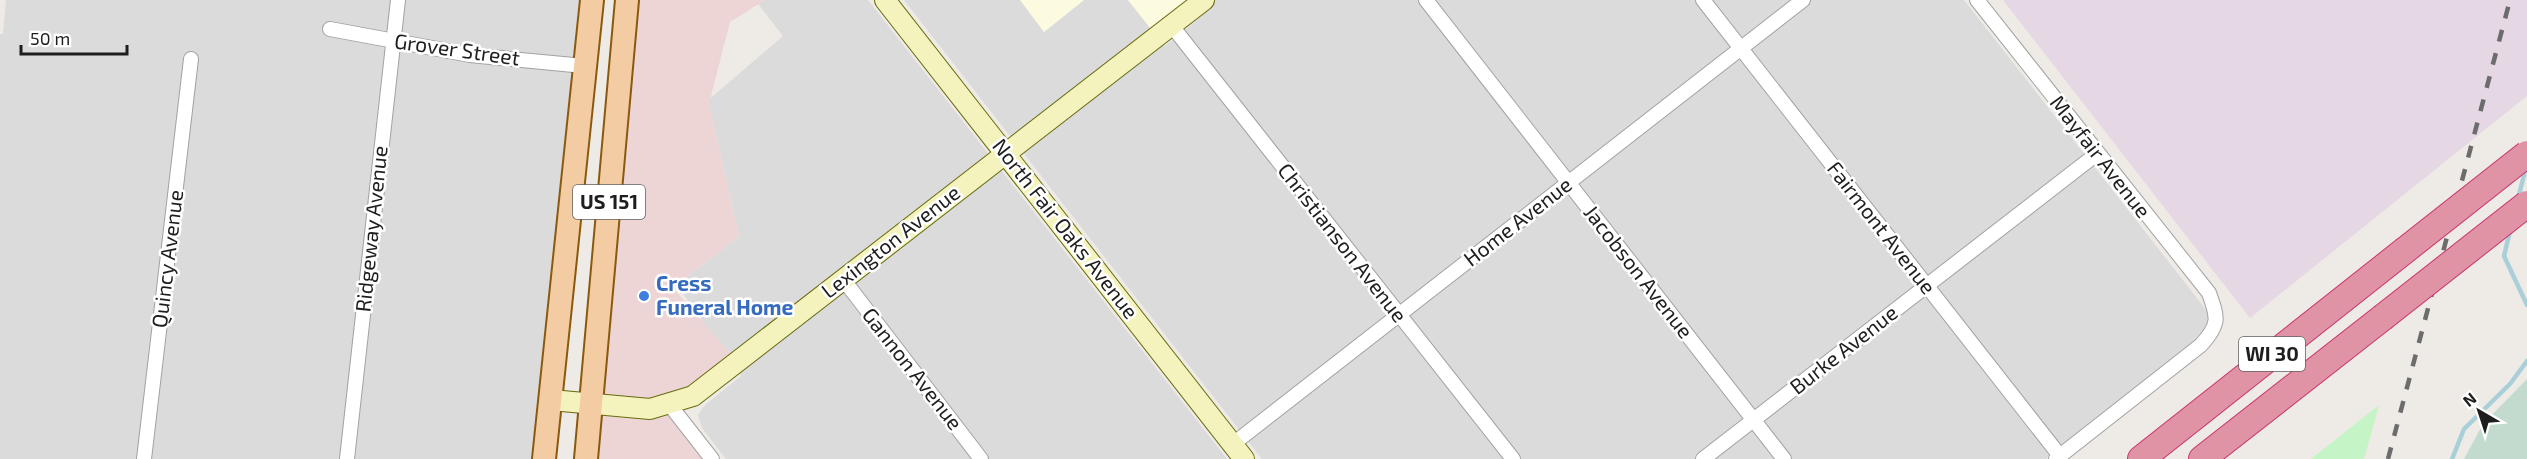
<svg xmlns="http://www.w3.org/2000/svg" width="2527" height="459" viewBox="0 0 2527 459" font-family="'Exo 2',sans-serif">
	<rect width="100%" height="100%" fill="#eeeae5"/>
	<path fill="#dcdbdb" d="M6,0H579L532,459H0V34H3Z
		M755,0H868L1227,459H726L702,428L698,415L704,406L741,376L677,285L739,236L711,113L632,102L633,91L712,97L783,36Z
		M904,0H1020L1044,32L1084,0H1128L1165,46L1202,16L1190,0H1964L2200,302L2208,313L2211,323L2201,338L2046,459H1262Z"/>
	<path fill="#edd5d6" d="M627,0H765L730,22L709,104L739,236L673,288L738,362L670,404L712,459H586Z"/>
	<path fill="#e6d7e4" d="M2003,0H2527V96L2250,318Z"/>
	<path fill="#fcfadf" d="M1020,0H1084L1044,32Z
		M1128,0H1188L1151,29Z"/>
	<path fill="#c3dbce" d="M2527,379V459H2464L2483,424Z"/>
	<path fill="#c5f4c6" d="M2379,405L2364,459H2311Z"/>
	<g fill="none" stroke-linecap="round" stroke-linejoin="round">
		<path stroke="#a9d0d8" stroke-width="4.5" d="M2518,199L2526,167
			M2510,231L2504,256L2527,305
			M2452,459L2464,429L2510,384L2527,361"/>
		<g stroke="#a2a2a2" stroke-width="16">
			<path id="street" d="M1426,0L1784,459
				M1703,0L2060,456
				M1977,0L2209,293C2218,318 2220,324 2201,345L2056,459
				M1172,26L1513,459
				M330,29L470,55L584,66
				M843,279L981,459
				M669,404L712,459
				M1233,444L1803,0
				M144,459L191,59
				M347,459L398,0
				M1703,459L2098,153"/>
		</g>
		<g stroke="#676b0e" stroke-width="22">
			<path id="secondary" d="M885,0L1244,459
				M551,400L650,409L693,396L1204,0"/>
		</g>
		<g stroke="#8a590d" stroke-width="26">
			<path id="primary" d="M544,459L592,0
				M586,459L627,0"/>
		</g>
		<g stroke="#ca3370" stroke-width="28">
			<path id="highway" d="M2141,459L2404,251
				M2202,459L2382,318"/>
		</g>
		<use href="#street" stroke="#fff" stroke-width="14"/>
		<use href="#secondary" stroke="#f4f3bd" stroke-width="20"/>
		<use href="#primary" stroke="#f4cca4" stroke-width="22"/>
		<use href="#highway" stroke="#df93a5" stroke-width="26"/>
		<path stroke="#6c6c6c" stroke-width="4.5" stroke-dasharray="12 12" stroke-linecap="butt" d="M2388,459L2510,0"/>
		<g stroke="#ca3370" stroke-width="28" stroke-linecap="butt">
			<path id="highway-bridge" d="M2404,251L2527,154
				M2382,318L2527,204"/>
		</g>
		<use href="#highway-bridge" stroke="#df93a5" stroke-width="26"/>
	</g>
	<circle fill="#3f7fe0" stroke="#fff" stroke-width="2" cx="644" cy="296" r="6"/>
	<g text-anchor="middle" stroke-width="5" stroke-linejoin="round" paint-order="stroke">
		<g fill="#fff" stroke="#626262" stroke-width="1.5">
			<rect x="573" y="185" width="72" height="34" rx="4.5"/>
			<rect x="2239" y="337" width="66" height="34" rx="4.5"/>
		</g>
		<g font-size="20" font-weight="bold" fill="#1e1e1e">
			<text x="609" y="209">US 151</text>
			<text x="2272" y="361">WI 30</text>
		</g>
		<g font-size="21" fill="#1e1e1e" stroke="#fff">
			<text transform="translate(457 50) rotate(8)" y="7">Grover Street</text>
			<text transform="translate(2100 157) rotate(52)" y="7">Mayfair Avenue</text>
			<text transform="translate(1518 222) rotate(-38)" y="7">Home Avenue</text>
			<text transform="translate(1881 228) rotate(52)" y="7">Fairmont Avenue</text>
			<text transform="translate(372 229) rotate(-84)" y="7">Ridgeway Avenue</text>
			<text transform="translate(1065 229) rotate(52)" y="7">North Fair Oaks Avenue</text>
			<text transform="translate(891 242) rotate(-38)" y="7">Lexington Avenue</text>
			<text transform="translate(1342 243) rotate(52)" y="7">Christianson Avenue</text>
			<text transform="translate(168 259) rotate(-83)" y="7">Quincy Avenue</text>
			<text transform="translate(1638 272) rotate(52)" y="7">Jacobson Avenue</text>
			<text transform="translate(1844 350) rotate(-38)" y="7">Burke Avenue</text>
			<text transform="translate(912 369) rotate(52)" y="7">Gannon Avenue</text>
		</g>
		<g font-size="21" font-weight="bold" fill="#366cbe" stroke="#fff" text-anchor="start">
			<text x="656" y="291">Cress<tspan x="656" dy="24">Funeral Home</tspan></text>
		</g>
	</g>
	<g transform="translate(2479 411) rotate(321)" stroke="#ffffff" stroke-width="4.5" paint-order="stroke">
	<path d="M0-4.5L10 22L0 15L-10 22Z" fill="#1e1e1e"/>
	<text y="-9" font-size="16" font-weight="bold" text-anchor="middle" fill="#1e1e1e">N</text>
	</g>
	<path d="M21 45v9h106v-9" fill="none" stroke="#1e1e1e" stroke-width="3"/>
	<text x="30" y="45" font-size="18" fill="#1e1e1e" stroke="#ffffff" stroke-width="4.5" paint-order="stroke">50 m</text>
</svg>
